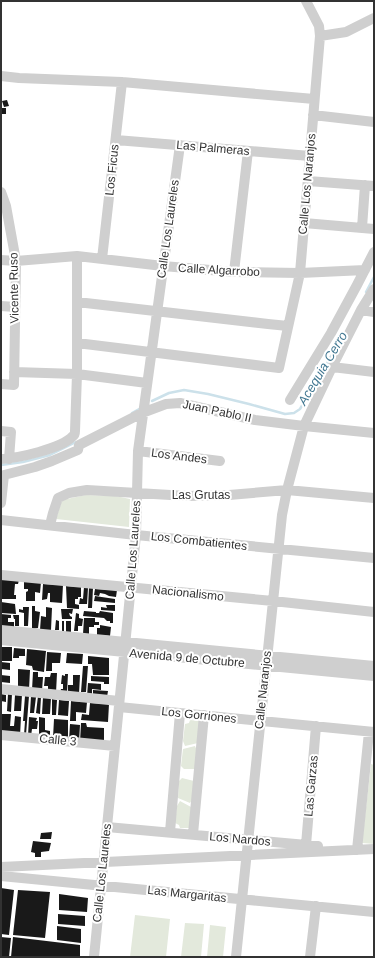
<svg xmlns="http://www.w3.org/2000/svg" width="375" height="958" viewBox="0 0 375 958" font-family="Helvetica,sans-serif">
	<rect width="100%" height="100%" fill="#fff"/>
	<path fill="#e3e9dc" d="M86,495L116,496L130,499L129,527L56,519L62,500Z
		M190,720L199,721L198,743L185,746L183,741L185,724L189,723Z
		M195,746L197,751L195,769H184L181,766L183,749Z
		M371,764L374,765V844L362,843Z
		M182,778L194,781L193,798L190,803L178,798L179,781Z
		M180,801L191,807L190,828H180L179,825L175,823L177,806Z
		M135,915L170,919L166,957H130Z
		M185,923L204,924L201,957H181Z
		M210,925L226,927L223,957H207Z"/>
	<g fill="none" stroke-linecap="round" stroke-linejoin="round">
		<path stroke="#cce1ea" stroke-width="2.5" d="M366,292L374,277
			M152,401L169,393L184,390L208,394L249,404L285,414L294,413L300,409L340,341
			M132,413L141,408
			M1,465L23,462L50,455L76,442"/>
	</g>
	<path fill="#191919" d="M7,100L9,106L4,107L2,101Z
		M1,108H6V114H1Z
		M2,579L19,580L18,584H15L14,595H16V599H2Z
		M24,582H41L40,593L35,592V601H26V592L28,591V589H24Z
		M43,584L63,585L62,603L50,602V593H48L47,599L42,600Z
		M66,586L81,587V597H78V599H75V604L79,605V609L67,608Z
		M84,587L88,588L87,604H79L80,598L83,599Z
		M89,587L93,588L92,608H88Z
		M95,589L117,590L116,597L109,596L105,594L100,593L99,596L94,595Z
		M95,596L115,599V603L94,601Z
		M1,602L15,604L16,614L1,613Z
		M106,605H115V611L101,610V607L107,608Z
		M32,606H35V611L40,612L38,628L32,629Z
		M23,607H29L28,626H24V613L19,612V609L23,610Z
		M46,607L52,608L51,630H40L41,616L46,617Z
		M61,609H73L72,614L69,613L70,616L72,617V619H62Z
		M84,611L96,612V613H99L100,611L113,613V623H110V621H107L104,618L83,616Z
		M76,613L79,614V618L83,619L82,626H78V631H74Z
		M1,614L11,615V618H8V622H14V627L1,626Z
		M13,615H19V626H15V619H14Z
		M84,618H95V622H99V625H94V627H89V634H83Z
		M56,620L59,621V630H55Z
		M62,621H64V631H62Z
		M66,621H71V632H66Z
		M100,625L111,627L110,636L97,635V628H100Z
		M1,647H12V661H1Z
		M14,648L25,649V656H19V658H13Z
		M27,649L46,651L44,672L33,670L32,666L26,665Z
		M47,652L61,653L60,663H52V671H46Z
		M67,653L83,654L82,664L66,663Z
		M88,656L109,658V675H93L92,664H88Z
		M1,662L10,663V670L1,669Z
		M83,666H88L86,692H81Z
		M18,669L30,670L29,690L18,689Z
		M33,672H38V677H43L42,691L32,690Z
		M51,673H57L56,693L48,692V686H44L45,677H50Z
		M65,674H68L67,693L60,692L61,689H63V684H61L62,675L65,676Z
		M1,675L10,676V683L1,682Z
		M73,675H80L79,694L68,693V685H73Z
		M91,676L109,677V684H104V682L91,681Z
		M88,683L101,684V690L92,689V696H87Z
		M93,690L108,691L107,697L93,696Z
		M1,694L6,695V702L1,701Z
		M8,694H12L11,712L7,711Z
		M15,695H22L21,711H14Z
		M25,696H29L26,735H24L25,721H23Z
		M31,696L36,697L34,713H30Z
		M38,696L41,697L40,714L36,713Z
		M43,697L51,698L50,714H42Z
		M52,699L57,700L56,715H52Z
		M59,700L69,701L68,716L58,715Z
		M71,701L87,702L86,713L76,712V721H70Z
		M90,703L109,704L108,722L81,720L82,714L89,715Z
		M1,714H11L10,726H14L15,716L21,717L20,736L1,735Z
		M29,717L37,718L36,721H38L37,729H32L31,736H28Z
		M39,717L45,718V730L50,731V738L39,737Z
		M54,719L68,720V740L53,738Z
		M81,723H86L87,727L104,728V743L80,742Z
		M70,724L80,725L79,742L69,741Z
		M52,832L51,839H40L41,833Z
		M33,841L51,843L49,851L41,852V857H35V853L31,852Z
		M1,888L14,890L9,935L1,934Z
		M18,890L50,892L45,938L13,935Z
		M59,894L88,898L87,912L59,910Z
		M58,914L85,916V926L58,924Z
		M57,926L81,929V943L57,940Z
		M1,937L11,938L9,957H1Z
		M13,937L80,945V957H11Z"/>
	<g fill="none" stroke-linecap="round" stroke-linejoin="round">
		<path stroke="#cfcfcf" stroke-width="10" d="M320,36L346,32L374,18
			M1,76L19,78L122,82L314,99
			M313,115L374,122
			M116,140L310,156
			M308,181L374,186
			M1,192L6,206L16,261L14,385L1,384
			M304,223L374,229
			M362,228L365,185
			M102,259L122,82
			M1,260L16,261L77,256L163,266L234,272L300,273L365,270
			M234,272L248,151
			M77,302L268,324L288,326
			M1,306L15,307
			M361,310L374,312
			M77,343L279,368L300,273L320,36L319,26L306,1
			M332,367L374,372
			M14,372L77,374L147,383
			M290,400L331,333L357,285L374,252
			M1,431L11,432L9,459
			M138,451L220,461
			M1,459C18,458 61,449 73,436C75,435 75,433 75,431L77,374V256
			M1,503L4,475L35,467L52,461L78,450L79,445L142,413L166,404L180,403L255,420L304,426L374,433
			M1,520L136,535L374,558
			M50,525L53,513L58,498L69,493L87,490L187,496L229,495L287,490L374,498
			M1,575L273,601L374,612
			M1,630L374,666
			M1,640L374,676
			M1,689L119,701
			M119,707L374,732
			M1,735L115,746
			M107,827L318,846
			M170,832L180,713
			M193,834L204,715
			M306,845L316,726
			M357,850L369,732
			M1,867L374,849
			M1,876L374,912
			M94,957L136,535L138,451L180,145
			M236,957L282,515L287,490L304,426L332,367L361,310L374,289
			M310,957L316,906"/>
	</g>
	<g text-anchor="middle" stroke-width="4" stroke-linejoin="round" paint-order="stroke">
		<g font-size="12" fill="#323232" stroke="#fff">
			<text transform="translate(213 148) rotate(5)" y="4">Las Palmeras</text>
			<text transform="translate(112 170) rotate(-84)" y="4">Los Ficus</text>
			<text transform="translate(307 184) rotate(-85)" y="4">Calle Los Naranjos</text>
			<text transform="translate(168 229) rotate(-82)" y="4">Calle Los Laureles</text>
			<text transform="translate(219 270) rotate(3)" y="4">Calle Algarrobo</text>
			<text transform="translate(14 288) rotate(-91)" y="4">Vicente Ruso</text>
			<text transform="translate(217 411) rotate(12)" y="4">Juan Pablo II</text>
			<text transform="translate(179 456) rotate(7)" y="4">Los Andes</text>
			<text x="201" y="499">Las Grutas</text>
			<text transform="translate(199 541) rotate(6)" y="4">Los Combatientes</text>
			<text transform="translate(133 550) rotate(-86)" y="4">Calle Los Laureles</text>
			<text transform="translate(188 593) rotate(6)" y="4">Nacionalismo</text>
			<text transform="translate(187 658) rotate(5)" y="4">Avenida 9 de Octubre</text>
			<text transform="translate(263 690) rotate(-84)" y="4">Calle Naranjos</text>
			<text transform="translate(199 715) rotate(6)" y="4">Los Gorriones</text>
			<text transform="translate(58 740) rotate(5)" y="4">Calle 3</text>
			<text transform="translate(311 786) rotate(-85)" y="4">Las Garzas</text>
			<text transform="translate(240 839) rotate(5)" y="4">Los Nardos</text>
			<text transform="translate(102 873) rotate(-84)" y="4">Calle Los Laureles</text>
			<text transform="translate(187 894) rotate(6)" y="4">Las Margaritas</text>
		</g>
		<g font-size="13" font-style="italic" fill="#427892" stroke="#fff">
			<text transform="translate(322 368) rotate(-59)" y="5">Acequia Cerro</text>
		</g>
	</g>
	<rect width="375" height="958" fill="none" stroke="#323232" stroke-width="4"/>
</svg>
